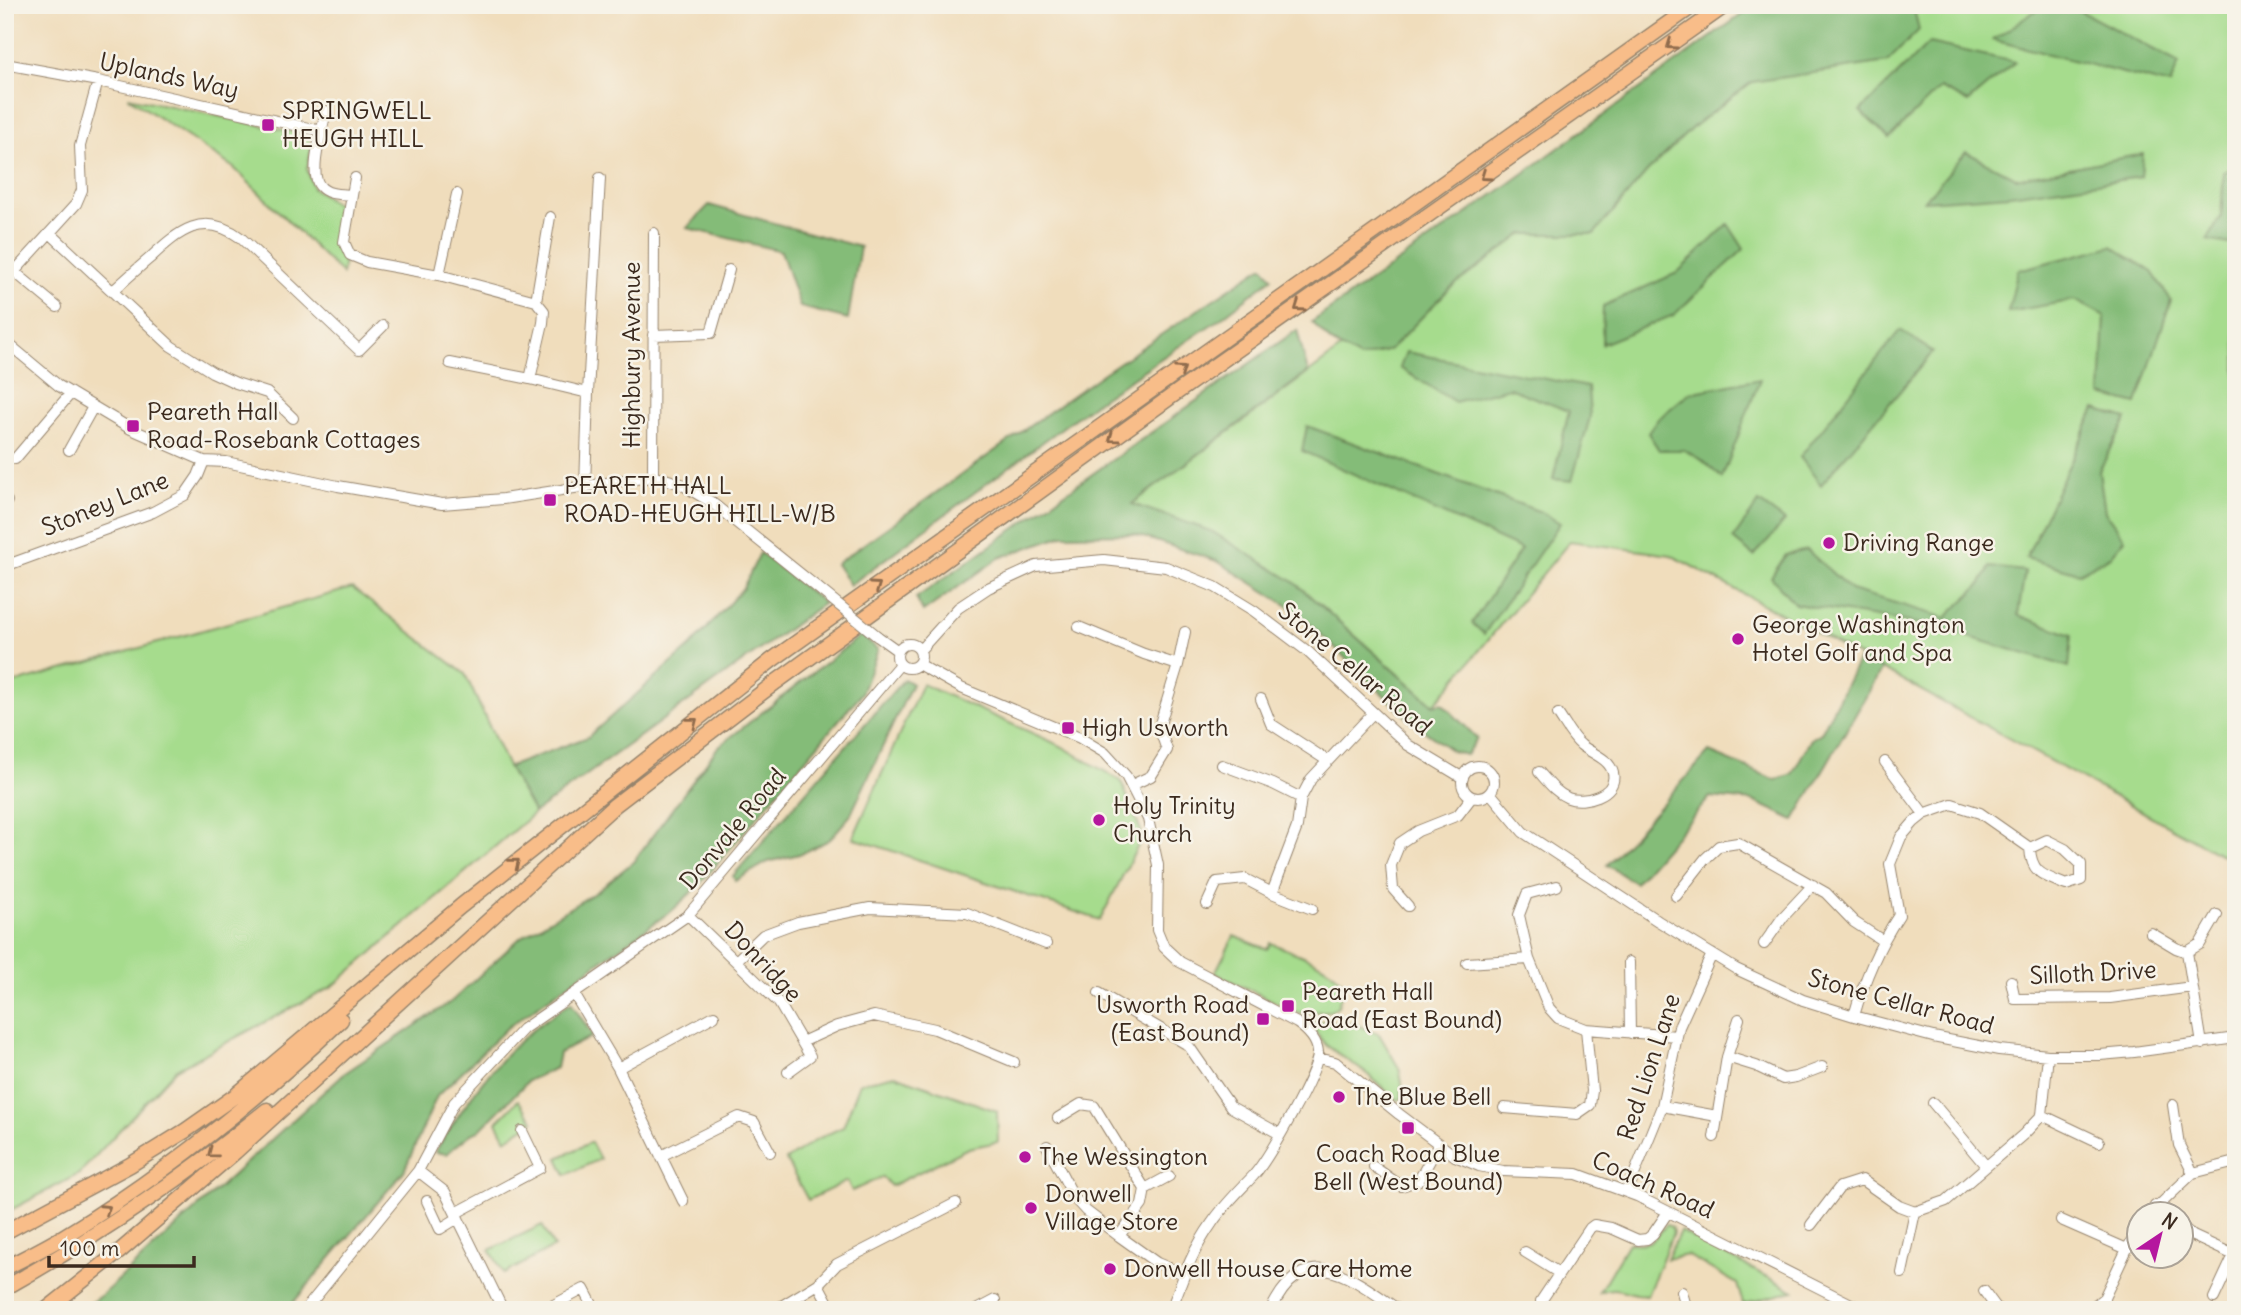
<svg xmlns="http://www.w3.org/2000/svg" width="2241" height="1315" viewBox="0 0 2241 1315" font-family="Delius,sans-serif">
	<rect width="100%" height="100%" fill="#f7f3e8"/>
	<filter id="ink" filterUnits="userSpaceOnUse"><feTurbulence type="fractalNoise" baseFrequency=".0143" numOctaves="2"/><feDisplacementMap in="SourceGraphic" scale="14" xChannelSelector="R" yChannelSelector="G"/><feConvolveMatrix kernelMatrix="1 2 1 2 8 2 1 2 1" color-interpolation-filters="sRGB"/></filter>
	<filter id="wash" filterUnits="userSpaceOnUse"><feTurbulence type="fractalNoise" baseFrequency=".00686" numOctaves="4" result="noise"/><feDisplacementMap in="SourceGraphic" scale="28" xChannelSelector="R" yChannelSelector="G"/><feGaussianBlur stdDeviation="1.57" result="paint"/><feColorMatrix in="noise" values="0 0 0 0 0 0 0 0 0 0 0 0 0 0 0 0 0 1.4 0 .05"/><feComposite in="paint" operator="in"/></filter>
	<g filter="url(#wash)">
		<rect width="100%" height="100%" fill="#f0ddbc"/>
		<path fill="#a6dc8d" stroke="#708356" stroke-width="2" d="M1810,5H2236V863L1833,642L1671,555L1570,541L1434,705L1294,582L1132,504L1790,15Z
			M128,97L302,134L308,138L312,146L307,169L313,188L342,208L336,246L344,259L342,274L234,168Z
			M352,588L465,674L508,767L534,813L332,987L176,1069L79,1174L5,1213V686Z
			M922,684L1061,746L1121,781L1143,836L1100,920L853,838Z
			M1234,936L1267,949L1271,943C1291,952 1335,965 1344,985L1338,1006L1331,1011L1298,1013L1215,973Z
			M1314,1021L1354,1024L1379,1034L1399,1068L1402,1083V1099L1397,1100L1367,1074L1326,1045L1309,1023Z
			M895,1075L997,1111L998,1142L968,1148L891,1186L882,1177L852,1191L847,1181L808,1200L786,1160L817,1139L843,1127L860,1083Z
			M518,1100L534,1121L506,1139L497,1122Z
			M591,1142L600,1159L566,1175L558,1158Z
			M542,1225L554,1247L504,1274L490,1250Z
			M1666,1225L1672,1227L1673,1233L1647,1296C1628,1295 1619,1284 1599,1292L1628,1243C1651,1245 1652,1243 1666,1225Z
			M1680,1231L1794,1291L1743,1304L1737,1284L1687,1255L1667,1259Z"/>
		<path fill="#84bc78" stroke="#60734b" stroke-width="2" d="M1755,5H1913L1919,30L1887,62L1752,82L1694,126L1647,172L1594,234H1523L1449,289L1390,350L1360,358L1331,342L1312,322L1509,184Z
			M2044,5H2069L2179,63L2170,85L1993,40Z
			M1929,43L2015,62L1968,102L1940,88L1889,138L1860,111Z
			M1966,152L2016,178L2143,154L2141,177L2010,195L1924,201Z
			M2236,168V245L2207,240L2221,217L2224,171Z
			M709,205L860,247L848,319L800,307L781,251L687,228Z
			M1728,224L1744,249L1674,315L1602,344L1603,306L1677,273Z
			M2112,246L2152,272L2171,300L2137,404L2101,395L2105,316L2075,300L2008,312L2018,270Z
			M1263,266L1272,278L1221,318L1098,401L850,585L836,564L1104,373Z
			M1297,330L1308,372L1132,504L1211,531L1294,582L1433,705L1442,703L1477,738L1466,755L1452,751L1412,722L1296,611L1217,561L1134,534L1063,535L999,558L923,612L916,598Z
			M1900,330L1933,352L1821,485L1800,457Z
			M1406,352L1588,387L1590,417L1572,481L1553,479L1569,411L1509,388L1455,402L1400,368Z
			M1760,379L1722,478L1703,461L1684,450H1659L1648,433L1658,419L1689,393Z
			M2095,409L2127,419L2099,471L2105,512L2125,539L2111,556L2079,573L2026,558Z
			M1307,426L1541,512L1560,523L1484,634L1472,623L1521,549L1302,451Z
			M1759,502L1785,521L1754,556L1733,539Z
			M1807,550L1851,590L1946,618L1980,585L1990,567L2025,571L2018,615L2072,635L2069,667L1933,626L1795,604L1771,577L1786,555Z
			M760,553L824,603L534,813L508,767L588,737L691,646L743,588Z
			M861,635L878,650L861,694L699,885L674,909L508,1027L437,1096L404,1171L287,1310H80L103,1294L342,1075L452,1001L520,938L596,892L633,862L718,747Z
			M1860,657L1882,669L1794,820L1753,801L1710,797L1635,883L1607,865L1709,752L1776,780L1792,774L1811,739L1821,733Z
			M904,679L912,684L850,816L829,840L803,853L768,862L735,881L733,876Z
			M571,1002L593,1036L559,1053L556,1068L529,1080L479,1131L471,1134L446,1154L435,1152C461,1110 489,1067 528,1034C541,1022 557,1012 571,1002Z"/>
	</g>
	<g filter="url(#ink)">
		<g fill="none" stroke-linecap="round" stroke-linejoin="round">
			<g stroke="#96846d" stroke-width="12">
				<path id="minor" d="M5,64L98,81L322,131
					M326,111C323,128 308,173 320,186C327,195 341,194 351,195
					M355,178L344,242L350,255L367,262L439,275L536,301L544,311L543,323L530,379L588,393L585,488
					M50,233L171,346L212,372L236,383L267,393L293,418
					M5,264L57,307
					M14,272L76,204L82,190L80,146L98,81
					M439,275L457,194
					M113,291C125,280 137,269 150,258C179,231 203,210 241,238L359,350L383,326
					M536,301L550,217
					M653,335L711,333L729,270
					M5,341L59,386L131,429L204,461L226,462L338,486L442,504L503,499L626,480L653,477L665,479L681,484L711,502L818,588
					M450,363L530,379
					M588,393L600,178
					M69,450L93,407
					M15,459L71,393
					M653,477L654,233
					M5,501H7
					M5,553L9,565
					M5,566L153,512L185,495L198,476L204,461
					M1079,627L1144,654L1178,665
					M877,636L898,651
					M897 656a12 12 0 1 1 24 0a12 12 0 1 1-24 0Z
					M920,650L958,608L988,588L1036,566L1104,560L1166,567L1215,587L1254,611L1307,651L1408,745L1463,778
					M918,664L961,688L1080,738L1105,753L1126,776L1148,819L1158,865L1157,930L1164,947L1180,962L1297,1023C1307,1030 1317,1040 1318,1052C1320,1069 1268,1159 1254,1175C1239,1191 1224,1205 1212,1223C1192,1251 1183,1278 1171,1310
					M1261,699L1271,724L1328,761
					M1885,762L1924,814
					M1222,765L1273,784L1301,798
					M1462 782a16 16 0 1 1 32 0a16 16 0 1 1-32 0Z
					M1539,772C1548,782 1556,793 1568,798C1583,804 1618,795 1613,773C1609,758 1592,754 1581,745C1572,738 1565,724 1558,714
					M1132,785L1151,776L1167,750L1159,727L1178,665L1185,632
					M1491,794L1523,832L1658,921L1736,969L1803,1000L1854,1016L1933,1037L1999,1050L2048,1055H2100L2134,1052L2236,1038
					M1557,886L1527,894L1519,915L1529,959L1549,1008L1558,1018L1586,1029L1677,1036
					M1272,893L1297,827L1301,798L1311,779L1373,713
					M1676,896L1705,859L1719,846L1738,843L1826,893L1854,922L1883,941
					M1207,904L1217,882L1245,879L1272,893L1312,909
					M1408,906L1393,889L1391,865L1400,843L1418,831L1458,815L1471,798
					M688,915L779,1003L810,1056L788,1072
					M2151,933L2176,948L2187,952L2200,944L2217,915
					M1764,944L1783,917L1813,885
					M2187,952L2202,1044
					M737,960L763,935L798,922L870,908L967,913L1046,944
					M1629,962L1630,1033
					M1467,963L1529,959
					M2011,981L2015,999L2110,998L2192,987
					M1099,993L1188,1045L1231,1107L1280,1134
					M574,994L618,1068L683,1201
					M1854,1016C1864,980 1878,947 1899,915L1890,864L1901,837L1914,822L1924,814L1952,804L1980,813L2030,848L2047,840L2065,849L2081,864V880L2066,885C2045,876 2031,874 2030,848
					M802,1042L837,1026L874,1016L935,1029L1014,1062
					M1727,1057L1756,1066L1783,1079L1796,1077L1822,1067
					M1318,1058L1335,1062L1399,1114L1455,1156L1479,1166L1503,1171L1577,1174L1637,1196L1863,1310
					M618,1068L714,1016
					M1933,1103L1985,1165
					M2173,1105L2179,1145L2193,1173
					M1662,1106L1717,1116
					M1504,1108L1577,1114L1590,1105L1592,1091L1586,1029
					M2042,1115L2099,1142
					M1058,1118L1081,1104L1094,1106L1145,1189L1142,1205L1119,1236L1157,1263L1184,1274
					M1714,1137L1727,1057L1739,1019
					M1047,1146L1075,1199L1086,1211L1119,1236
					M661,1156L739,1117L754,1122L770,1152
					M1374,1167L1401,1186L1419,1180L1439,1144
					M418,1171L445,1192L503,1310
					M1145,1189L1169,1176
					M1627,1192L1662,1106L1679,1027L1712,954
					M427,1201L440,1229L458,1218
					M2155,1206L2164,1214
					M456,1213L540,1168L522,1131
					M2150,1214L2193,1173L2236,1162
					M2061,1220L2127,1249
					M1811,1225L1840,1187L1862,1180L1899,1206L1915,1212L1946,1201L2024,1134L2042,1115L2048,1055
					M2182,1227L2193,1236L2234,1255L2214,1298
					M1525,1252L1559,1273
					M1902,1273L1915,1212
					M1984,1291L1998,1310
					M1682,1292L1687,1310
					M1541,1301L1590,1228L1594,1225L1611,1228L1638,1240L1647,1239L1653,1234L1668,1212
					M305,1310L418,1171L454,1103L523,1029L688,915L900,664
					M544,1310L584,1289L595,1310
					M775,1310L818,1284
					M832,1310L818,1284L837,1264L956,1203
					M976,1310L995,1300
					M1271,1310C1305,1237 1353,1279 1399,1310
					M1695,1310L1698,1309
					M2089,1310L2104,1298L2127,1249L2140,1228"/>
			</g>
			<g stroke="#96846d" stroke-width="17">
				<path id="highway" d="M5,1232L130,1165L185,1131L235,1096L461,906L772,660L1694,5
					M5,1268C26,1257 47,1247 66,1235C164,1175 258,1099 341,1020
					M5,1288C98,1236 185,1177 267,1110
					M46,1310L120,1251L235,1152L615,805L776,682L1183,388L1726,5"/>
			</g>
			<use href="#minor" stroke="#fff" stroke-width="10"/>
			<use href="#highway" stroke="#f8bd89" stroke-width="14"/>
			<g stroke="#96846d" stroke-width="12" stroke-linecap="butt">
				<path id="minor-bridge" d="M818,588L877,636"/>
			</g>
			<use href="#minor-bridge" stroke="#fff" stroke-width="10"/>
		</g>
		<defs><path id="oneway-chevron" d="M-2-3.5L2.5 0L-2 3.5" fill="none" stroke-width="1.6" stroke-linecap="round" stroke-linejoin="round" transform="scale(1.75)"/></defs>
		<g stroke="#906c4e">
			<use href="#oneway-chevron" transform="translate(1671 45) rotate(145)"/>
			<use href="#oneway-chevron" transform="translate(1485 176) rotate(145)"/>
			<use href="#oneway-chevron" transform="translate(1299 307) rotate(145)"/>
			<use href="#oneway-chevron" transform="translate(1181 370) rotate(-35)"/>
			<use href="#oneway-chevron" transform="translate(1113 438) rotate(144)"/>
			<use href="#oneway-chevron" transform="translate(876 586) rotate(-35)"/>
			<use href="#oneway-chevron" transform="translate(693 722) rotate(-38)"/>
			<use href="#oneway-chevron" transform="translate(515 863) rotate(-39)"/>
			<use href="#oneway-chevron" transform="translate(212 1153) rotate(143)"/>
			<use href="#oneway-chevron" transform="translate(106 1209) rotate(-33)"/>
		</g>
	</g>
	<g fill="#b5179e" stroke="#f7f3e8" stroke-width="2.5">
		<rect x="261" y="118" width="14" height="14" rx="3.5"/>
		<rect x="126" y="419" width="14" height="14" rx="3.5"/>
		<rect x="543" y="493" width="14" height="14" rx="3.5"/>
		<circle cx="1829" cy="543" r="7"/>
		<circle cx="1738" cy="639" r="7"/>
		<rect x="1061" y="721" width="14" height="14" rx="3.5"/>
		<circle cx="1099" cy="820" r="7"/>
		<rect x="1281" y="999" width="14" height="14" rx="3.5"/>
		<rect x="1256" y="1012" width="14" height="14" rx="3.5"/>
		<circle cx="1339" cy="1097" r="7"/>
		<rect x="1401" y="1121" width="14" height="14" rx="3.5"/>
		<circle cx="1025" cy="1157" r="7"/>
		<circle cx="1031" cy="1208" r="7"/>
		<circle cx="1110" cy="1269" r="7"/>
	</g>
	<g text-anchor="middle" stroke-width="5" stroke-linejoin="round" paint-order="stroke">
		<g font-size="24" fill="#3b2a1e" stroke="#f7f3e8">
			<text transform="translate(169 76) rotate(12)" y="8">Uplands Way</text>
			<text transform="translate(632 355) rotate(-90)" y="8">Highbury Avenue</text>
			<text transform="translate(105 504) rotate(-22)" y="8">Stoney Lane</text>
			<text transform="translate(1355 669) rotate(40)" y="8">Stone Cellar Road</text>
			<text transform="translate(733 829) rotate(-50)" y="8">Donvale Road</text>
			<text transform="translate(763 962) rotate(47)" y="8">Donridge</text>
			<text transform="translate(2093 973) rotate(-3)" y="8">Silloth Drive</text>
			<text transform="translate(1901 1002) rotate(15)" y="8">Stone Cellar Road</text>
			<text transform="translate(1649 1067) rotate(-72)" y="8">Red Lion Lane</text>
			<text transform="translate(1653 1185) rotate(24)" y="8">Coach Road</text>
		</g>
		<g font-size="24" fill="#3b2a1e" stroke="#f7f3e8" text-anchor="start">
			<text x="282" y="119">SPRINGWELL<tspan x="282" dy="28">HEUGH HILL</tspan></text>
			<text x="147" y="420">Peareth Hall<tspan x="147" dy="28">Road-Rosebank Cottages</tspan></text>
			<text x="564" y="494">PEARETH HALL<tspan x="564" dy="28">ROAD-HEUGH HILL-W/B</tspan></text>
			<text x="1843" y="551">Driving Range</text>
			<text x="1752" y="633">George Washington<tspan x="1752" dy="28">Hotel Golf and Spa</tspan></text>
			<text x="1082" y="736">High Usworth</text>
			<text x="1113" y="814">Holy Trinity<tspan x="1113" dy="28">Church</tspan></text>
			<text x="1302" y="1000">Peareth Hall<tspan x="1302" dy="28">Road (East Bound)</tspan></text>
			<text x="1249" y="1013" text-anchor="end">Usworth Road<tspan x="1249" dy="28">(East Bound)</tspan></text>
			<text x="1353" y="1105">The Blue Bell</text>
			<text x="1408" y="1162" text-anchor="middle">Coach Road Blue<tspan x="1408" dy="28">Bell (West Bound)</tspan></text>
			<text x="1039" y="1165">The Wessington</text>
			<text x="1045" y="1202">Donwell<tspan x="1045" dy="28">Village Store</tspan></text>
			<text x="1124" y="1277">Donwell House Care Home</text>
		</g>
	</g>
	<rect width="2241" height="1315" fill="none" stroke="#f7f3e8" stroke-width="28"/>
	<g transform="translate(2160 1235) rotate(35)"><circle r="33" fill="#f7f3e8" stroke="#aca397" stroke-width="2"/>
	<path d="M0-5L12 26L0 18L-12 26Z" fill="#b5179e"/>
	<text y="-10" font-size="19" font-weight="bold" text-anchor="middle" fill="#3b2a1e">N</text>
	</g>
	<path d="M49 1256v10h145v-10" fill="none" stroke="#3b2a1e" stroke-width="3.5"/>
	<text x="60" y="1256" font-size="21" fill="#3b2a1e" stroke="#f7f3e8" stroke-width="5" paint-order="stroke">100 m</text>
</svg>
